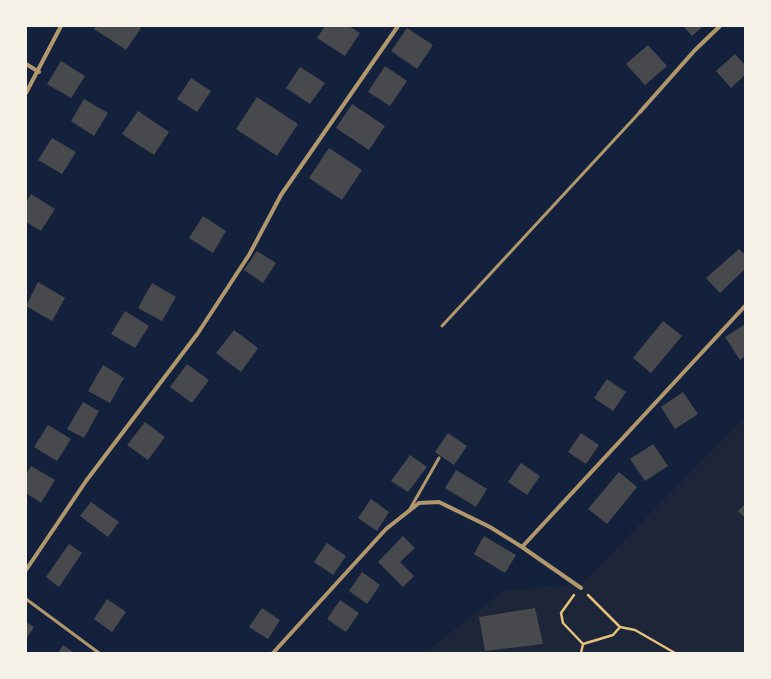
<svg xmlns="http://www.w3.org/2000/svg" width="771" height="679" viewBox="0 0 771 679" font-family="'Fira Sans Condensed',sans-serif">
	<rect width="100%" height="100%" fill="#14213d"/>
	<path fill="#1d2539" d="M745,417V653H425L503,591L582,583Z"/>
	<path fill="#48494c" d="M96,26H138L141,28L126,50L94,29Z
		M325,26H349L360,33L345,56L317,38Z
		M683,26H703L692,36Z
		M407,28L433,45L417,69L391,51Z
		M648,45L667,66L645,85L626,64Z
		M735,54L745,65V75L731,88L716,71Z
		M61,61L85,76L71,98L47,84Z
		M385,66L407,81L390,106L368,92Z
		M300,67L325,83L310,104L286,88Z
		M191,78L211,91L197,112L177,99Z
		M257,97L298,124L277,156L236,129Z
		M84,99L108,113L94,136L71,121Z
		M352,104L385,126L369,150L336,128Z
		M138,111L169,132L154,155L122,134Z
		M52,138L76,152L62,174L38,160Z
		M329,148L362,170L342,200L309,178Z
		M31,194L55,209L41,231L26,222V202Z
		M203,216L226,231L213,253L189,238Z
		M739,249L745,255V269L720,293L706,278Z
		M257,251L276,263L263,283L244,270Z
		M38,282L65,298L52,321L26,306Z
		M152,283L176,297L162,321L138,308Z
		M125,311L149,326L135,348L111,334Z
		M663,321L682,336L651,373L633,358Z
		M745,324V356L740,360L725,337Z
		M234,330L258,348L241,372L216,353Z
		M187,364L209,380L192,403L170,387Z
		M103,365L124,378L110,403L88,391Z
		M607,379L626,392L613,411L594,398Z
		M683,392L698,414L675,429L661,407Z
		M83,402L99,411L84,438L67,429Z
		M145,422L165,437L148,460L127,445Z
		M48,425L71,439L57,461L34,447Z
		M448,433L467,446L454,465L435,452Z
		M581,433L599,445L586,464L568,452Z
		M653,444L668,466L645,481L630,459Z
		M410,455L427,467L408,492L391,481Z
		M521,463L540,476L527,495L508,482Z
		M31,466L55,480L41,503L26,493V474Z
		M456,470L487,489L476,507L445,488Z
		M619,472L637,487L607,524L588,509Z
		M371,499L389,512L377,531L358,518Z
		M91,502L119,522L108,537L80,516Z
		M745,504V518L738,511Z
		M403,536L415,548L400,562L414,576L403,587L378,562Z
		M484,536L516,555L505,573L474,554Z
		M327,543L346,556L333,575L314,562Z
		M69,544L82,553L59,587L46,577Z
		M362,572L380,585L367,604L349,591Z
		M107,599L126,612L112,632L94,619Z
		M340,600L359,613L346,632L327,619Z
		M262,608L280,620L268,639L249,627Z
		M535,608L543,644L485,651L479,617Z
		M26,622L34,627L26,639Z
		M63,645L74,653H58Z"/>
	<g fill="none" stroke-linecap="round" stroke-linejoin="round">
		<path stroke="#e5c07b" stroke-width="2.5" d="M574,595L561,613L563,623L583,644L581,653
			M620,627L635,630L675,653
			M583,644L613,635L620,627L588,595"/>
		<path stroke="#b1986c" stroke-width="3" d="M442,326L640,112
			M410,509L439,458
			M26,599L99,653"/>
		<path stroke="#b1986c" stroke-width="4" d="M26,64L39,72
			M26,93L61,26
			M640,112L695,50L720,26
			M522,547L581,588
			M26,570L86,481L198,333L249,255L281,195L398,26
			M273,653L386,529L419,503L439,502L490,527L522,547L745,306"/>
	</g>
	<rect width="771" height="679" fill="none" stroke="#f6f1e7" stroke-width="54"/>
</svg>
